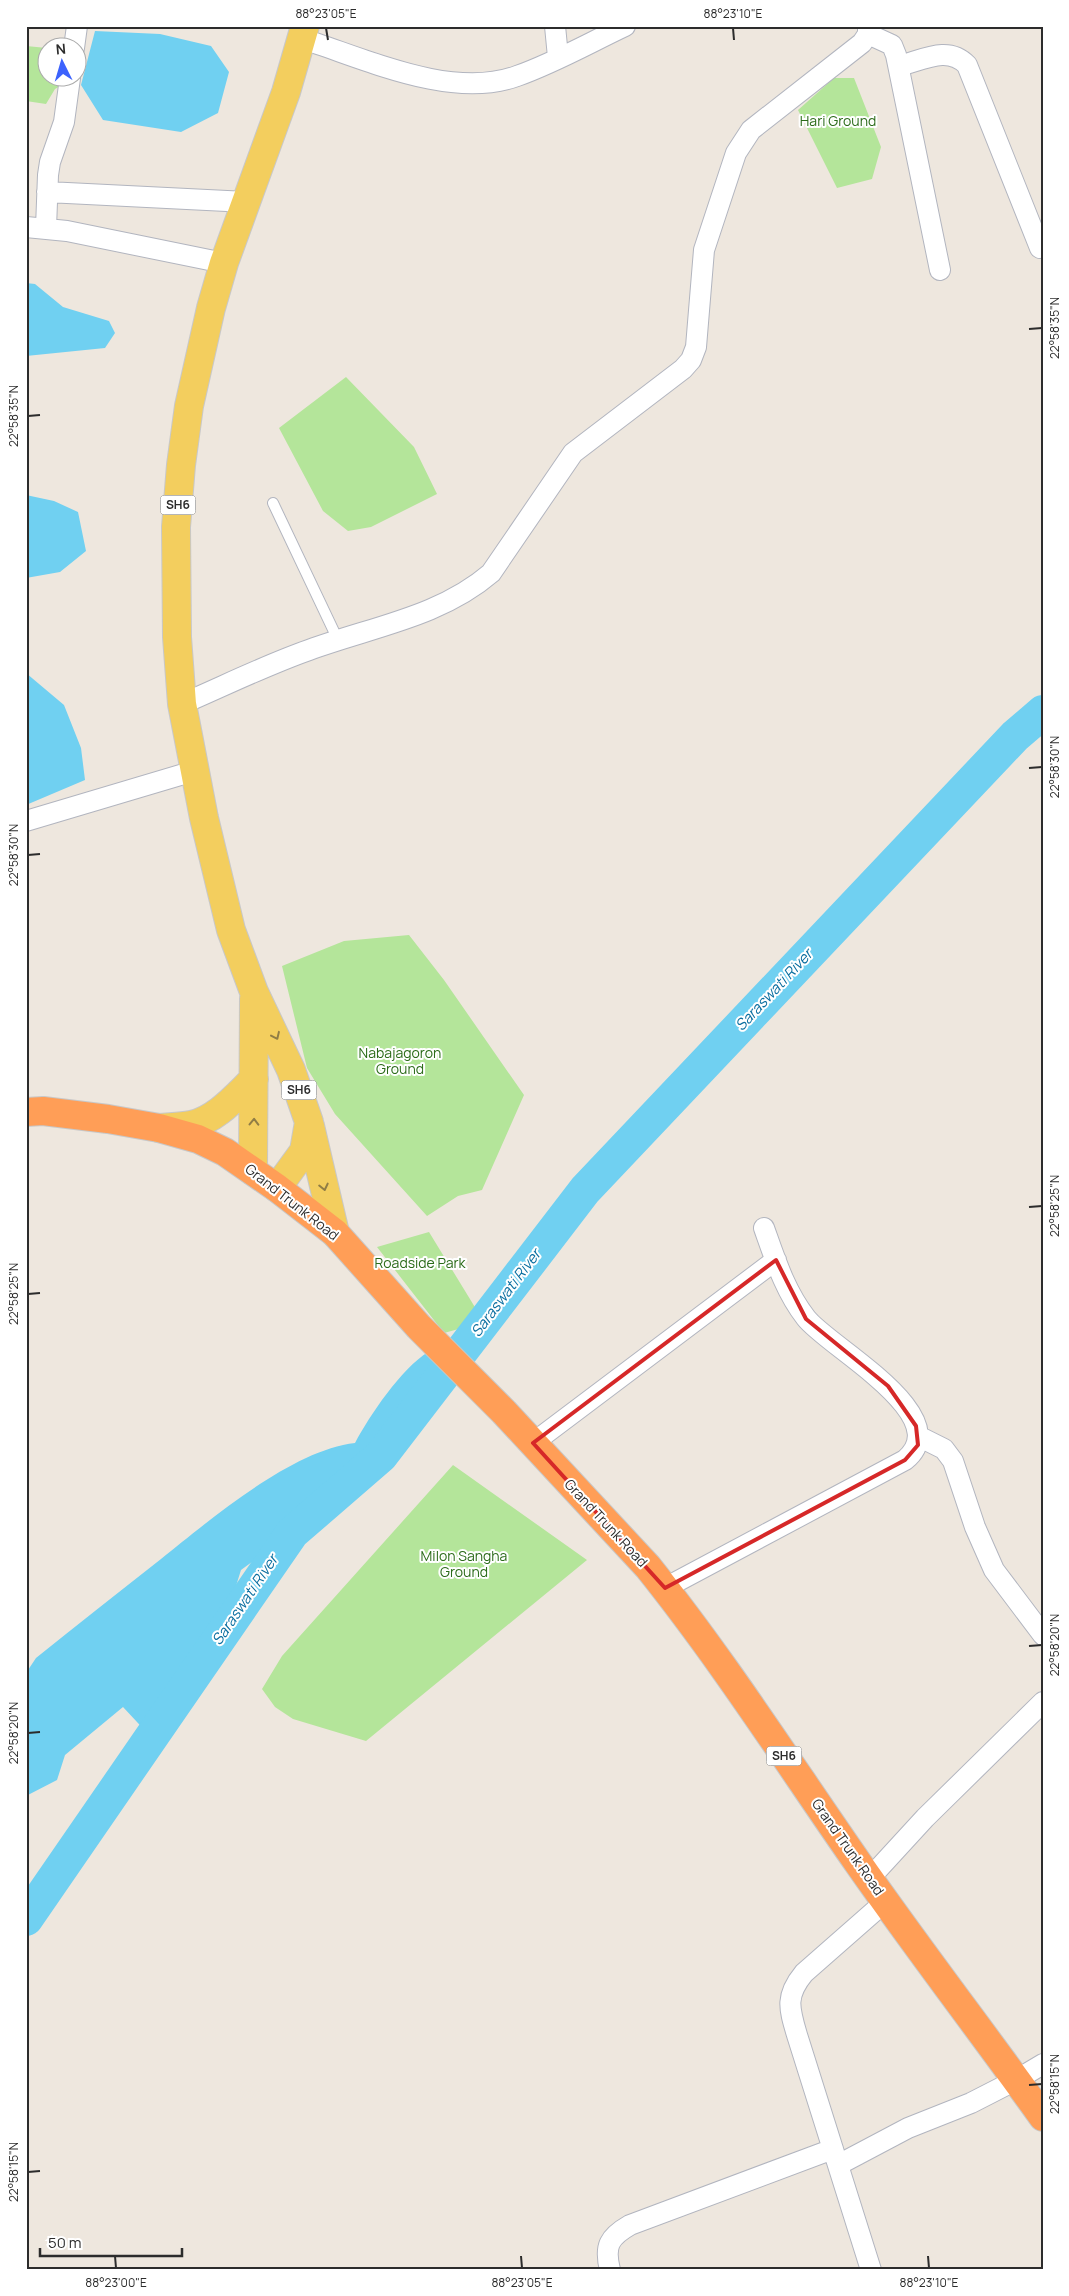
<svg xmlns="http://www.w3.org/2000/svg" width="1069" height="2296" viewBox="0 0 1069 2296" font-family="Manrope,sans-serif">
	<rect width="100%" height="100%" fill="#eee7de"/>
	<path fill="#b4e59a" d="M26,46L47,48L48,78H74L55,89L46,104L26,101Z
		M834,78H854L881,147L872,179L837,188L798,110Z
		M346,377L414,447L437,494L371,527L348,531L323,511L279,428Z
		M409,935L444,980L524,1095L482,1190L458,1196L427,1216L335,1114L307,1068L282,966L344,941Z
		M429,1232L484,1322L444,1333L377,1247Z
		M453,1465L587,1560L366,1741L293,1719L275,1707L262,1689L282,1656Z"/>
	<path fill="#70d0f1" d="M95,31L160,34L211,46L229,72L218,113L181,132L103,120L81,85Z
		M26,283L35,284L63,307L109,321L115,333L105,348L26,356Z
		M26,495L54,501L78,512L86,551L60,572L26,578Z
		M26,673L64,705L81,748L85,780L26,805Z
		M428,1352L447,1371L381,1456L292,1533L241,1570L220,1637L151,1737L123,1707L65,1755L57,1780L26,1796V1673L36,1658C77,1625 119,1592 161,1559C211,1519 292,1450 355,1443C370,1415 401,1369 428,1352Z"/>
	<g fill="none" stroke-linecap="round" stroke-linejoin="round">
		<path stroke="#70d0f1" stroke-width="34" d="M26,1919L292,1533L381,1456L585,1190L1015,736L1043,712"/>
		<g stroke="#b2b5bf" stroke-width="12">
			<path id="lane" d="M273,503L338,640"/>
		</g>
		<g stroke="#b2b5bf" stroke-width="22">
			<path id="street" d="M555,26L558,57
				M868,34L892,45L896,55L940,270
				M303,39C366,59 452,100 517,76C554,63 589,43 625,26
				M74,48L77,26
				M899,66C923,60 948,45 967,65L1040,248
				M47,192L247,202
				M26,227L67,231L224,263
				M46,228L48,175L50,162L64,122L70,78
				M182,704C224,686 266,665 309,650C371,627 440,617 491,573L573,453L683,369L691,360L696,347L704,250L736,153L751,130L862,43L868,34V26
				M26,821L194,771
				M918,1436L944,1449L953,1461L975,1527L994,1570L1043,1635
				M533,1443L776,1260
				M665,1588L905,1460C959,1416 827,1346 806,1318C785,1291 775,1259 764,1228
				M869,1879L925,1818L1043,1702
				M838,2165L908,2128L971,2103L1016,2080L1043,2064
				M610,2270C604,2246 609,2237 630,2225L833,2149
				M871,2270L797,2035C789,2008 785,1996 804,1973L886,1901"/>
		</g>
		<g stroke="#c8c8c8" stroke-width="30">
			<path id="primary" d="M310,1126L335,1233
				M159,1128C170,1127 181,1127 191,1125C216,1120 236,1096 254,1079
				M253,1171L254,999
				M277,1188L304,1151L309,1122L291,1070L254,992L231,930L204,818L182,704L177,637L176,527L181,465L189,406L211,308L224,263L286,92L305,26"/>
		</g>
		<g stroke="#c8c8c8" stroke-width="30">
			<path id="highway" d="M26,1112L43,1111L108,1119L159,1128L198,1139L225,1152L277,1188L335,1233L419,1327L504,1412L648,1567C724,1662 789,1764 858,1863C918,1949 982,2032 1043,2117"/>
		</g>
		<use href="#lane" stroke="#fff" stroke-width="10"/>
		<use href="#street" stroke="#fff" stroke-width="20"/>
		<use href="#primary" stroke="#f3ce5e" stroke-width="28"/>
		<use href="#highway" stroke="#ff9e57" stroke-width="28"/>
	</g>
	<defs><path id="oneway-chevron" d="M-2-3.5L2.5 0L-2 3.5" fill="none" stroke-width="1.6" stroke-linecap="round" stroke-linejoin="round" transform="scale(1.25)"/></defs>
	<g stroke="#907d45">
		<use href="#oneway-chevron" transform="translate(276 1036) rotate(65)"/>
		<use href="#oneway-chevron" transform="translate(254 1122) rotate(-89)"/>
		<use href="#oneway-chevron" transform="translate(324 1187) rotate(77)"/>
	</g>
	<path fill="none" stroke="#d62828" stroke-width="4" stroke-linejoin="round" d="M776,1260L806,1319L888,1386L916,1426L918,1445L905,1460L665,1588L533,1443Z"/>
	<path fill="none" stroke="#2c2c2c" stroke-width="2" d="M326,28L328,40M733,28L734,40M1029,329L1042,328M28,416L40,415M1029,768L1042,767M28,855L40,854M1029,1207L1042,1206M28,1294L40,1293M1029,1646L1042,1645M28,1733L40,1732M1029,2085L1042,2084M28,2172L40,2171M115,2256L116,2268M521,2256L522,2268M928,2256L929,2268"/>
	<g text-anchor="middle" stroke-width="4" stroke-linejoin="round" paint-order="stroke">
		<g fill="#fff" stroke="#6b6b6b" stroke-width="1">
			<rect x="160.5" y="495.5" width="35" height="19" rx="4"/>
			<rect x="281.5" y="1080.5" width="35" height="19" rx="4"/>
			<rect x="766.5" y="1746.5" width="35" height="19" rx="4"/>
		</g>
		<g font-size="12" font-weight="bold" fill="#2c2c2c">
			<text x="178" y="509">SH6</text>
			<text x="299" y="1094">SH6</text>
			<text x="784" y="1760">SH6</text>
		</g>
		<g font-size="14" fill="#2b6b19" stroke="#fff">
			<text x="838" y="126">Hari Ground</text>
			<text x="400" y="1058">Nabajagoron<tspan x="400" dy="16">Ground</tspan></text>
			<text x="420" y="1268">Roadside Park</text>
			<text x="464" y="1561">Milon Sangha<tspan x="464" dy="16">Ground</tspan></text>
		</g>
		<g font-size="14" fill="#2c2c2c" stroke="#fff">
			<text transform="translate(292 1202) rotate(38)" y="5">Grand Trunk Road</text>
			<text transform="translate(606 1523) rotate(47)" y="5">Grand Trunk Road</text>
			<text transform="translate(848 1847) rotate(55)" y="5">Grand Trunk Road</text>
		</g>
		<g font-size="15" font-style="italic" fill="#0b6fa0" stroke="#fff">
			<text transform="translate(774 990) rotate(-47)" y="5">Saraswati River</text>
			<text transform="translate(506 1293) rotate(-53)" y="5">Saraswati River</text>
			<text transform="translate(245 1600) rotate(-56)" y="5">Saraswati River</text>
		</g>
	</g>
	<rect width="1069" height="2296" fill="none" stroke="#ffffff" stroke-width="55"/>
	<g transform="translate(62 62) rotate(355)"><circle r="24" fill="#ffffff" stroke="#ababab"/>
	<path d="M0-4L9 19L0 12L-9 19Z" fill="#3c62fd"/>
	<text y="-8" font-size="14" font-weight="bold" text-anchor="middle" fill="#2c2c2c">N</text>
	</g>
	<path d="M40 2248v8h142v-8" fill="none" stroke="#2c2c2c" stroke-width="2.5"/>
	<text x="48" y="2248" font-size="15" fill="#2c2c2c" stroke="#ffffff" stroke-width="4" paint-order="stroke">50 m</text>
	<rect x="28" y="28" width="1014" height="2240" fill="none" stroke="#2c2c2c" stroke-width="2"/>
	<g font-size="12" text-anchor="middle" fill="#2c2c2c">
		<text x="326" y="18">88°23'05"E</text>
		<text x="733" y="18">88°23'10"E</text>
		<text transform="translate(1055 328) rotate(-90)" y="4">22°58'35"N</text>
		<text transform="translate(14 416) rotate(-90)" y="4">22°58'35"N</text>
		<text transform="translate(1055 767) rotate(-90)" y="4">22°58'30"N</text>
		<text transform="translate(14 855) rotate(-90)" y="4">22°58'30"N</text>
		<text transform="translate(1055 1206) rotate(-90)" y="4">22°58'25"N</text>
		<text transform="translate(14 1294) rotate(-90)" y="4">22°58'25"N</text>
		<text transform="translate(1055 1645) rotate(-90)" y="4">22°58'20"N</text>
		<text transform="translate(14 1733) rotate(-90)" y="4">22°58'20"N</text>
		<text transform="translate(1055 2084) rotate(-90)" y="4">22°58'15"N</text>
		<text transform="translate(14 2172) rotate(-90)" y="4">22°58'15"N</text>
		<text x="116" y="2287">88°23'00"E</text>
		<text x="522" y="2287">88°23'05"E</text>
		<text x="929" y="2287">88°23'10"E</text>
	</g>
</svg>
